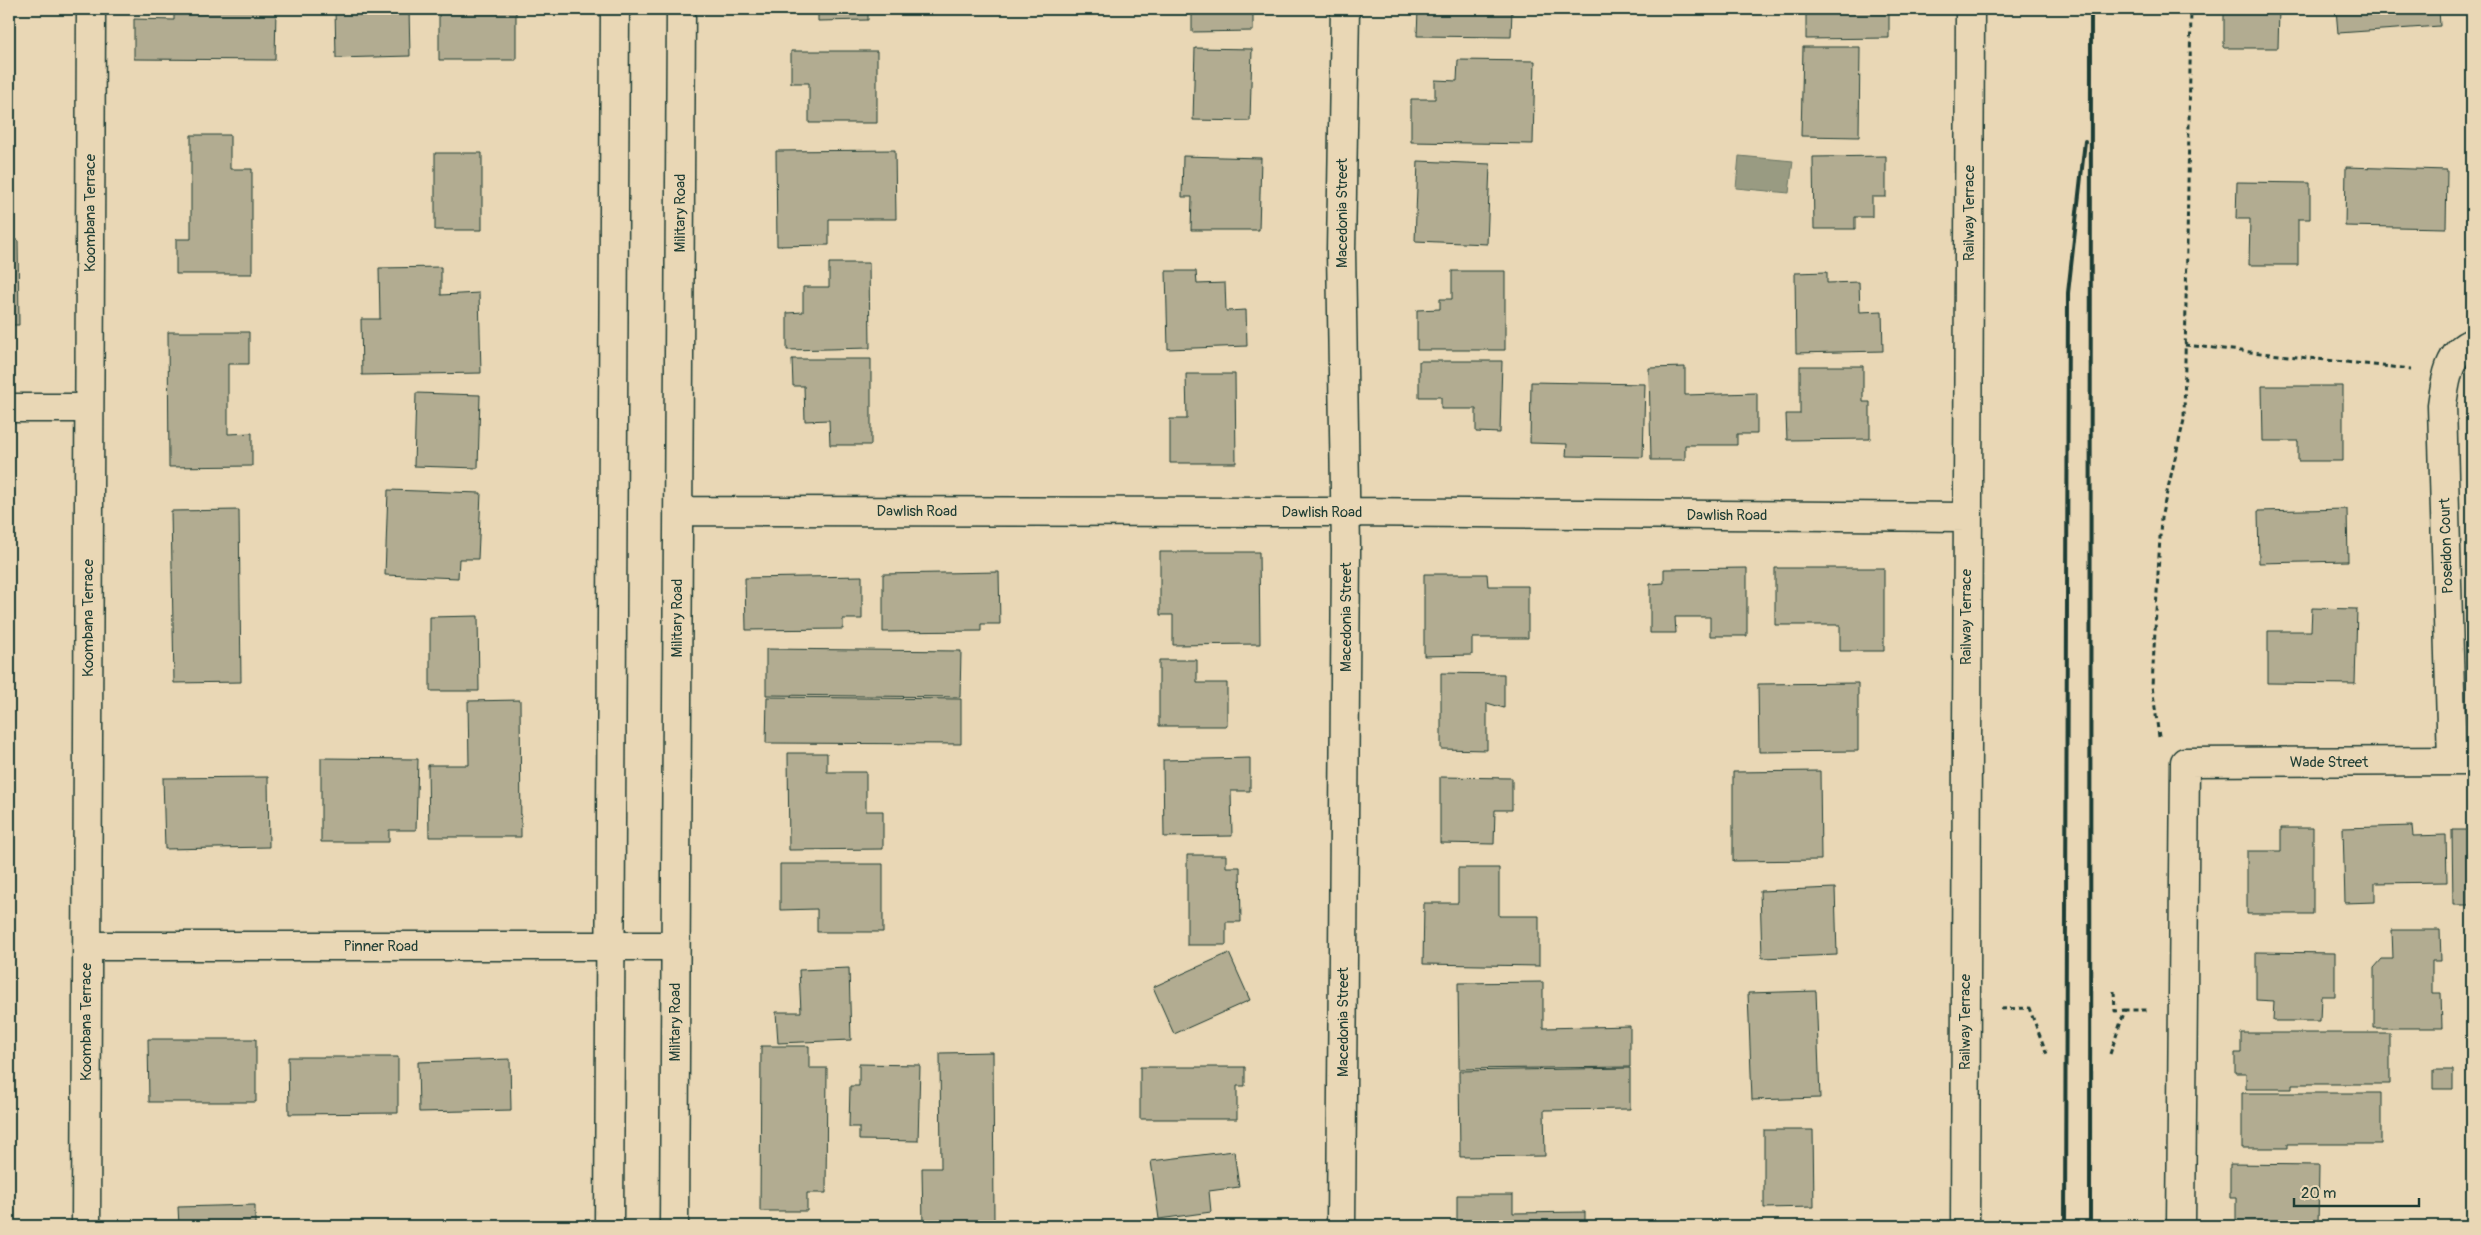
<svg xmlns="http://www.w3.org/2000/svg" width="2481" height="1235" viewBox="0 0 2481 1235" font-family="Pangolin,sans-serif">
	<rect width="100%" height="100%" fill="#e9d7b5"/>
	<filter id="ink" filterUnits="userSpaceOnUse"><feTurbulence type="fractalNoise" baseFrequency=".02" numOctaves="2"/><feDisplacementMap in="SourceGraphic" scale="10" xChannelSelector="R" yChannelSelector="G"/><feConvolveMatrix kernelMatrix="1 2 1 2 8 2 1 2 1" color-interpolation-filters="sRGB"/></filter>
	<g filter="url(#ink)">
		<path fill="#999b82" stroke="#687563" d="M1739,156L1793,161L1789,193L1736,188Z"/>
		<path fill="#b2ac91" stroke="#1f3d34" d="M174,9H276L275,60L134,59V19L174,20Z
			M335,9H409L410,56L336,58Z
			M439,9H516V60H439Z
			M818,9H868V20L818,21Z
			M1192,9H1253V31L1192,32Z
			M1418,9H1512L1511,37L1417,36Z
			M1806,9H1889V38L1806,39Z
			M2224,9H2279L2278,48H2224Z
			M2336,9H2439L2440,26L2338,33Z
			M1803,47H1860L1859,137L1801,136Z
			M1195,48L1252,49L1250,121L1193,120Z
			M791,51H877V123H809V83H791Z
			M1458,60L1535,61L1533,144L1411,142V99H1435V80L1457,81Z
			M191,135H230V169H252V274H176V239H191Z
			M895,150L896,219H829V245L777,246L776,151Z
			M435,153H482V230H435Z
			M1183,156L1261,158L1259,230H1191L1192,197H1182Z
			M1886,156V197H1872V217H1855V229H1814L1813,157Z
			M1418,161L1490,164L1487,244L1415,241Z
			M2346,167L2447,170L2446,228L2345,226Z
			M2237,182L2310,183V219H2298V265H2249L2250,219H2236Z
			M9,240H18L19,325H9Z
			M829,263H869L870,348L787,350V313L803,312V287H829Z
			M441,267V295L479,293L481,373L362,375L361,319H380L379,268Z
			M1166,271H1196L1197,284L1225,283L1226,311L1246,310L1247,346L1168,349Z
			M1452,271H1505V350H1417V310L1440,309V299H1452Z
			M1827,272V283L1859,282L1860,312L1882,311L1883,351L1796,353L1795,273Z
			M168,332H249V364H228V434L252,433V466L169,467Z
			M792,359H871V445H830L829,420L805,421L804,386H793Z
			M1419,361H1502L1500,433L1476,432V409H1441V397H1419Z
			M1800,366H1863V402H1870V439L1787,440L1786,414H1800Z
			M1685,367V395L1757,393V434H1737V445H1685V460H1651L1649,368Z
			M1186,374H1235L1236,463H1170V419H1187Z
			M1531,382L1645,384L1643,457L1566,456L1567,444L1530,443Z
			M2262,386H2343V461H2298V441H2263Z
			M416,393L480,395L478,468L414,466Z
			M388,490L481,493L478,559H459L458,578L385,575Z
			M2347,509L2348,561L2259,563L2258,511Z
			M239,510L241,682L174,683L171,511Z
			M1160,552H1259L1260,644L1173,645V615H1160Z
			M1747,568V636H1710V617H1675L1676,633H1650V584L1664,583V569Z
			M1775,568H1884V651H1840V625H1775Z
			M999,572L1000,624H981V631L883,632V574Z
			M1424,574H1487L1488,586H1528V638H1472V655L1424,656Z
			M862,576V619H843V629L746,630L745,578Z
			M2312,608L2357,609L2355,684L2268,683V631H2311Z
			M478,616L479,691H430V617Z
			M766,649L961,651L960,697L766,695Z
			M1159,660H1197V683H1227V726H1159Z
			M1441,673L1504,674V708L1487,703V750L1441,749Z
			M1858,683V751L1759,752L1758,684Z
			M767,697L961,699V744L766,743Z
			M520,700L521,837H429L428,765H469L468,701Z
			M788,753H827V772H866V811H883V849L789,850Z
			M321,758L418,759L416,830H389V842H321Z
			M1250,758V791H1231L1232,836L1164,837L1163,760Z
			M1820,771L1821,860L1733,861V772Z
			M268,777L269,847L165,849L163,778Z
			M1440,777L1512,778V810H1495L1494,844L1440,843Z
			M2412,826L2413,836L2446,835L2447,882L2375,883V902L2345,903L2343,828Z
			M2281,828H2313V914H2247V851H2281Z
			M2452,830H2472V905H2453Z
			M1187,855H1226V867H1240L1241,922H1226V945H1187Z
			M780,864H883V932H817V909L780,910Z
			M1458,868H1499V916H1539V966L1423,964L1424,903H1458Z
			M1835,888L1837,955L1762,958L1760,891Z
			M2392,930H2440L2441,961H2432V993H2441L2442,1028H2374V968L2382,959H2393Z
			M2256,952L2335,953V996H2321L2320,1021H2273L2274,1001L2256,1000Z
			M1229,953L1250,1000L1174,1034L1153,987Z
			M849,968L851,1040L778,1043L776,1012H801L799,970Z
			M1543,982V1028L1630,1026V1067L1459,1069L1458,983Z
			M1816,991L1820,1098L1752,1100L1748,993Z
			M2241,1033H2390V1084H2292V1089H2246V1073H2235V1053H2241Z
			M148,1039H256V1102H149Z
			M761,1046H809V1068H827L826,1193H807V1211H760Z
			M993,1052L994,1224L923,1226L922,1168H941L940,1053Z
			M288,1057H398V1113L289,1114Z
			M510,1059L511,1110L419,1112L418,1062Z
			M859,1064L920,1065L918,1141L859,1140V1127H849L850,1086H859Z
			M1140,1067H1245V1086H1237V1119H1140Z
			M1630,1068V1109L1544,1110L1545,1156L1460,1157L1459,1071Z
			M2433,1070H2453V1089H2433Z
			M2242,1093H2381V1144H2287V1148H2242Z
			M1764,1130H1813L1814,1207L1764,1208Z
			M1234,1151L1239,1187L1209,1191L1211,1212L1159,1219L1151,1161Z
			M2230,1164L2319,1165L2318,1226H2236V1198H2230Z
			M1457,1195H1513V1213L1585,1212V1226H1457Z
			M255,1205V1226H179L178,1207Z"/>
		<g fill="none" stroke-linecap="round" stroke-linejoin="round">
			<g stroke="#1f3d34" stroke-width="31">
				<path id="minor" d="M9,408H89
					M678,511L1345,512L1967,517
					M2452,761L2442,405C2445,384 2448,351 2472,343
					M87,946H675
					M86,1226L91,9
					M609,1226L615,9
					M674,1226L681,9
					M1341,1226L1346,550L1341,251L1345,9
					M1965,1226L1970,9
					M2181,1226L2185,762L2472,761"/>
			</g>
			<path stroke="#1f3d34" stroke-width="3" stroke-dasharray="5 4" stroke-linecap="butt" d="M2185,345L2411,369
				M2159,737L2152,686L2161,518L2184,420L2191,9
				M2114,991L2115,1011L2125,1010
				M2001,1009L2029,1008L2047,1054
				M2110,1054L2125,1010H2148"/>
			<use href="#minor" stroke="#e9d7b5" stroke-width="28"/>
			<path stroke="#1f3d34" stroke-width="4" d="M2065,1226L2068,293L2085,141
				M2090,1226L2091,9"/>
		</g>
	</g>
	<g text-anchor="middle" stroke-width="4" stroke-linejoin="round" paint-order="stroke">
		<g font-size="15" fill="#1f3d34" stroke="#e9d7b5">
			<text transform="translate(90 213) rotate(-90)" y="5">Koombana Terrace</text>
			<text transform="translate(680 213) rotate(-90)" y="5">Military Road</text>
			<text transform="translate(1342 213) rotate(-90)" y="5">Macedonia Street</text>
			<text transform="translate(1969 213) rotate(-90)" y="5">Railway Terrace</text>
			<text x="917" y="516">Dawlish Road</text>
			<text x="1322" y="517">Dawlish Road</text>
			<text x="1727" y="520">Dawlish Road</text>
			<text transform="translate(2446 546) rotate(-92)" y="5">Poseidon Court</text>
			<text transform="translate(1346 617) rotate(-90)" y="5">Macedonia Street</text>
			<text transform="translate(1966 617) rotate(-90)" y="5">Railway Terrace</text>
			<text transform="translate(88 618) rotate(-90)" y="5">Koombana Terrace</text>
			<text transform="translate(677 618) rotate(-90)" y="5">Military Road</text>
			<text x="2329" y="767">Wade Street</text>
			<text x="381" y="951">Pinner Road</text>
			<text transform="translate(86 1022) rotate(-90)" y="5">Koombana Terrace</text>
			<text transform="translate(675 1022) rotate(-90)" y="5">Military Road</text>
			<text transform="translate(1343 1022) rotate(-90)" y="5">Macedonia Street</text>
			<text transform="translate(1965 1022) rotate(-90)" y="5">Railway Terrace</text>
		</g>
	</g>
	<rect width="2481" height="1235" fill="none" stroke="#e9d7b5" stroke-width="30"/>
	<rect x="15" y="15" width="2451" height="1205" fill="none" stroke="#1f3d34" stroke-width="2" filter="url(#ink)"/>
	<path d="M2294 1198v8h125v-8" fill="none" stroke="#1f3d34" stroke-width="2.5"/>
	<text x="2301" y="1198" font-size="15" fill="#1f3d34" stroke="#e9d7b5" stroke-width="4" paint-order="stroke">20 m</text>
</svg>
